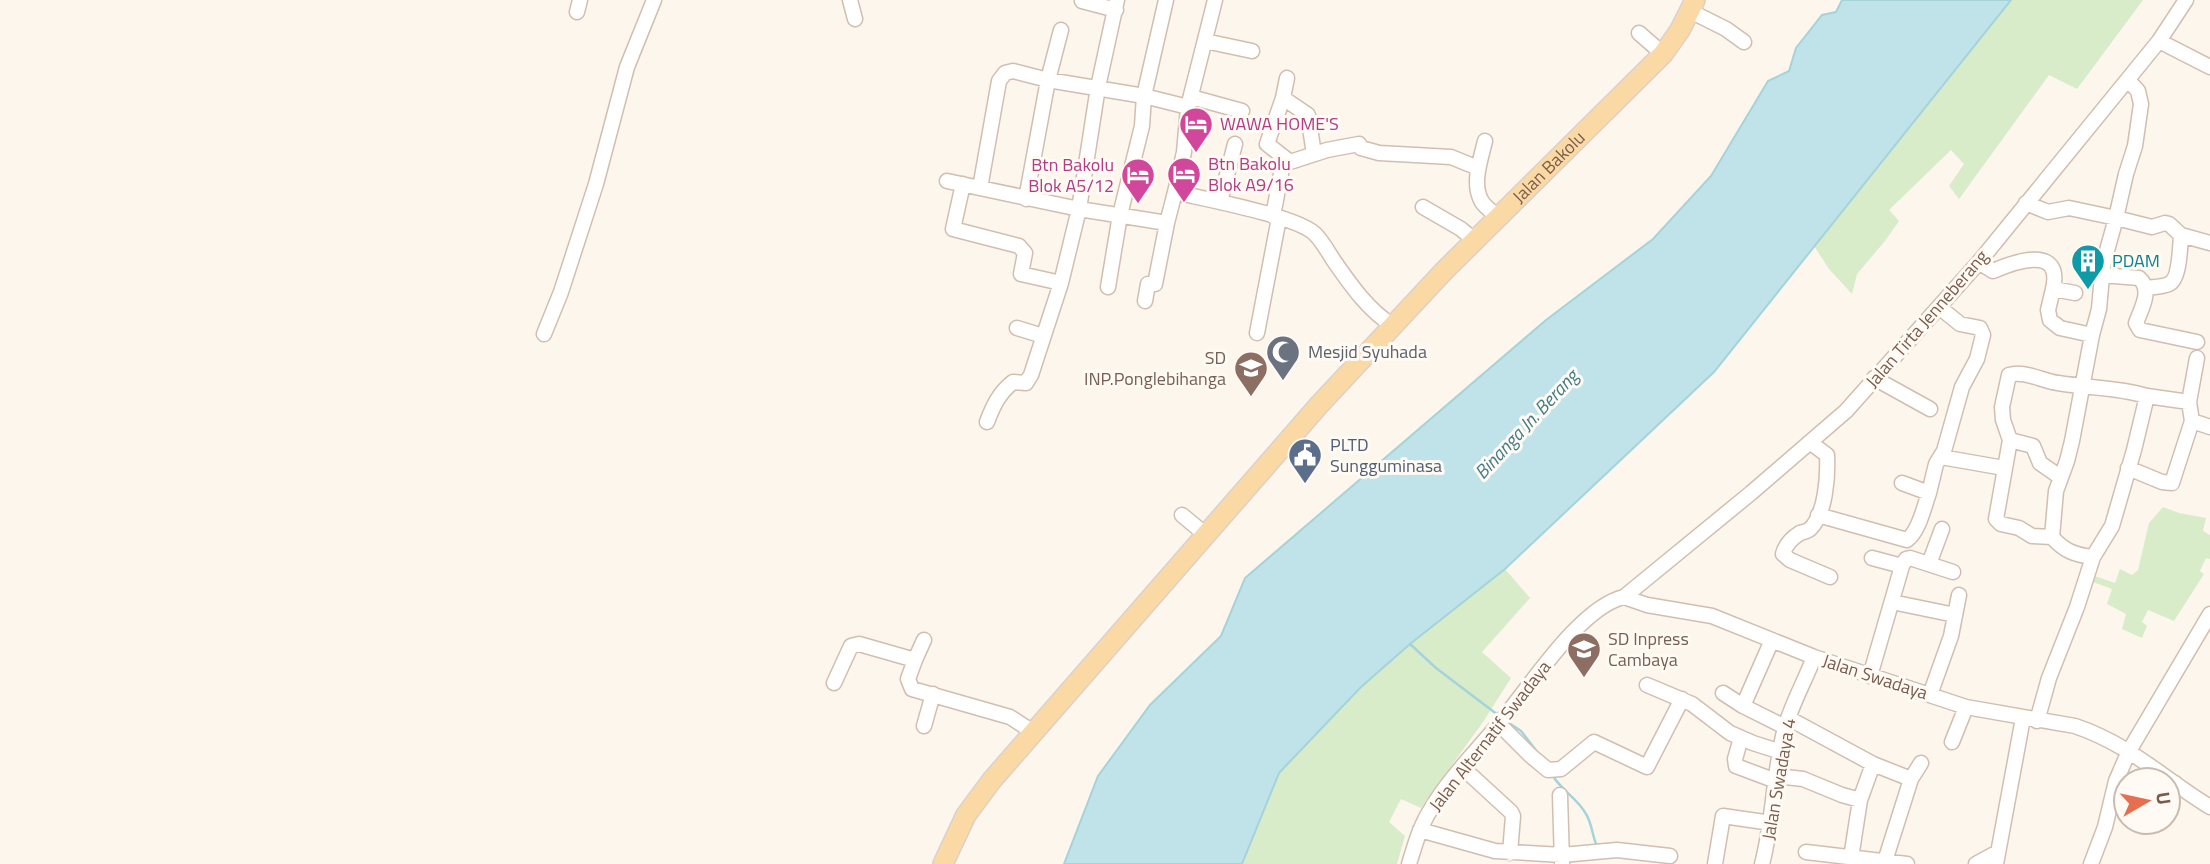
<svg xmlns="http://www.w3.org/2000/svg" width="2210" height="864" viewBox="0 0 2210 864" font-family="'Titillium Web',sans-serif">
	<rect width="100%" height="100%" fill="#fdf6ec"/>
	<path fill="#d8ecc9" d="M2011,0H2143L2077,89L2049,75L1959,199L1949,186L1964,164L1951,150L1889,210L1899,221L1885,241L1857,274L1852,294L1829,269L1814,246Z
		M2163,507L2179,513L2206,518L2203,531L2210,535V559L2206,558L2200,571L2204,574L2174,621L2148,610L2142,622L2147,626L2142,638L2122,629L2126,614L2107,604L2112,589L2090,581L2092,575L2115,583L2120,569L2132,575L2138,570L2149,523Z
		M1505,569L1530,598L1482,652L1511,678L1483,722L1421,808L1401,799L1389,822L1405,836L1397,864H1243L1279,773L1360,688L1410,644Z"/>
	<path fill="#bfe3e8" stroke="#a5d3da" stroke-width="2" d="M1842,0H2011L1714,372L1505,569L1410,644L1360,688L1279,773L1242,864H1064L1098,776L1150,705L1221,636L1245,578L1546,320L1653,239L1711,176L1768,81L1789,71L1796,48L1822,15L1836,12Z"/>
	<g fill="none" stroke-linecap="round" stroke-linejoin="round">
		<path stroke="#a5d3da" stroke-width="2.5" d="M1410,644L1436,668L1498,715
			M1506,721L1521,731L1538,753
			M1553,776C1562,791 1578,799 1586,814C1592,823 1592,836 1597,846"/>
		<g stroke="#d1beb0" stroke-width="17">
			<path id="minor" d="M850,0L855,19
				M1082,1L1116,10
				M1690,11L1726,29L1744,42
				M577,12L580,0
				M1639,33L1663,54
				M1205,41L1252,51
				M2159,41L2210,67
				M1287,78L1283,98L1267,144L1290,162L1327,150L1359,144L1361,148L1379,153L1451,157L1478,168
				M1191,97L1242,111
				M1283,98L1308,115L1314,154
				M1188,107L1215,0
				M1485,141C1481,159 1471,184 1482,202C1486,208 1493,212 1498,217
				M947,181L1079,209L1167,223L1175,192C1204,199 1297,216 1315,234C1323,242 1328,252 1334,261C1350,284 1368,310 1392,325
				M963,184L953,229L1019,246L1025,253L1021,274L1061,283L1079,209L1098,87L1117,0
				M980,188L999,81L1005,73L1013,71L1048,80L1144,96L1188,107L1184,152L1175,192
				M1026,199L1048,80L1061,30
				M1220,202L1235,144
				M2026,203L2048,212L2069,208L2116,218L2126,174L2135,146L2141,104L2138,91L2128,80
				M1423,207L1461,229L1474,240
				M1273,216L1284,158
				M1979,262L1993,271C2016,261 2063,245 2053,289
				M2102,275L2139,278C2153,290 2141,309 2136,323L2140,330L2197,342
				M1108,287L1120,215L1142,126L1144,96L1166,0
				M2146,288C2152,287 2163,287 2169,284C2180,279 2180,246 2181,235
				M2075,293L2053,289L2048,310L2050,320L2060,328L2092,335
				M1145,301L1148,284H1155L1167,223
				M1017,328L1043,336
				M1257,333L1279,218
				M544,334L561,292L596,184L627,67L654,0
				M1874,378L1930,409
				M2147,396L2189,402L2192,421L2210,427
				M2189,402L2197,358
				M987,422C993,406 999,393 1013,382L1026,383L1031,375L1061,283
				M2010,440L1996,519L2001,524L2019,528L2032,536L2052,537C2064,551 2075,555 2093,557
				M1811,443L1827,455C1828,475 1826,514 1810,529C1808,531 1803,532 1800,533C1792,538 1785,546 1783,554L1790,560L1830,577
				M1941,457L2004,468
				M2128,468L2162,482L2172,483L2192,421
				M1902,483L1929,493L1936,464L1944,451L1962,387L1977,359L1983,335L1980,328L1960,324L1939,307
				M1182,515L1206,535
				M1818,515L1907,540C1919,531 1924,507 1929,493
				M2052,537L2056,491L2067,461L2072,441L2092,335L2099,309L2103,265L2116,218L2152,227L2165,223L2169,224L2181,235L2210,243
				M1872,558L1902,566
				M1929,564L1942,529
				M1624,597L1647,605L1712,616L1814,657L1966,707L2075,726C2129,744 2164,779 2210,807
				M1892,602L1955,615
				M1772,640L1743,706L1785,727
				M915,660L924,640
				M1870,676L1902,566L1906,559L1910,558L1953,572
				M834,683L851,646L859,644L915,660L908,679L912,689L1010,717L1033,732
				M1647,685L1692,704L1730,733L1753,743L1781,752
				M1723,693L1743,706
				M1930,695L1951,636L1959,595
				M1788,718L1873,764L1911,779L1885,861
				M2037,721L2049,678L2077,607L2093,557L2112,526L2134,450L2147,396C2117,387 2088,388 2058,383C2042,381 2025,370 2009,375L2002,407L2003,420L2010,440L2033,446L2040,463L2060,477
				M1499,724L1531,756L1548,770L1561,769L1594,742L1647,767L1682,699
				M924,726L933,694
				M1741,738L1735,759L1736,766L1776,781
				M1952,742L1966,707
				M1462,767L1511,812L1513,816L1510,853
				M1777,776L1803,779L1842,795L1860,800L1851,858
				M1911,779L1921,763
				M1560,795L1562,863
				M1860,800L1873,764
				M2168,802L2175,783
				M1420,830L1495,851L1562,855L1617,850L1670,856
				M1806,852L1907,864
				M1409,864C1415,845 1420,826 1431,809C1450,777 1477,751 1501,721C1530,687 1580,607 1624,597L1751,493L1846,411L1979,262L2159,41L2186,0
				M1715,864L1723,816L1771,823
				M1762,864C1774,819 1773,773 1785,728C1792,703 1805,681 1814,657
				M1976,864L1998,852
				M1996,864L2023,718
				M2091,864L2105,827L2116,781L2129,751L2210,614"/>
		</g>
		<g stroke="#dad1cd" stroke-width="22">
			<g id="major">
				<path id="s1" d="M943,864L966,815L992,780L1319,405L1444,271L1663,54L1680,30L1695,0"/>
			</g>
		</g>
		<use href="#minor" stroke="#fff" stroke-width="14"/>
		<use href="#major" stroke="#fbd9a5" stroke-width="19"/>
	</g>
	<defs>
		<g id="hotel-pin" transform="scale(1.75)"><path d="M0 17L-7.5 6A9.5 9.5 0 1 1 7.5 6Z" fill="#d1479c" stroke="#fffaf3"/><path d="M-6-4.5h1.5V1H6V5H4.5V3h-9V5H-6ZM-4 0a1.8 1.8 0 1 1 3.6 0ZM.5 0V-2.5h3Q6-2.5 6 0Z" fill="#fff"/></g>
		<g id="building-pin" transform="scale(1.75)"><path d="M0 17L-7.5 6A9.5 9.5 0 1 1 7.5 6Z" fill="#0f9aa8" stroke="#fffaf3"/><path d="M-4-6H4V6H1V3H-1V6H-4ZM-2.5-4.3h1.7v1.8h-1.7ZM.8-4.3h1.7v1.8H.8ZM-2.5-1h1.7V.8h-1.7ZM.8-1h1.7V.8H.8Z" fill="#fff"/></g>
		<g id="mosque-pin" transform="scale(1.75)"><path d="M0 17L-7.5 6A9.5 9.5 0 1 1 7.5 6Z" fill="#6b7280" stroke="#fffaf3"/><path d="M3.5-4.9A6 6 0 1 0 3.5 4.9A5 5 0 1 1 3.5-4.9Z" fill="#fff"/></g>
		<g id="school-pin" transform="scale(1.75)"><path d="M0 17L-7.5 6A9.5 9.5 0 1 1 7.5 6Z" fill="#8d6e63" stroke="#fffaf3"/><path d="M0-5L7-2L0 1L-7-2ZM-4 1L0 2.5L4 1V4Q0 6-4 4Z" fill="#fff"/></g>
		<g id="civic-pin" transform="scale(1.75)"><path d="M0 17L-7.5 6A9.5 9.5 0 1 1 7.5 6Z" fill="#5c6f8a" stroke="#fffaf3"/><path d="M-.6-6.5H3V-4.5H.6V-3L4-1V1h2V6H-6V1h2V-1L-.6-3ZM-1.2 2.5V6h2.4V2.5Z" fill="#fff"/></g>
	</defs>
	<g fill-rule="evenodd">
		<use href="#hotel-pin" x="1196" y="124"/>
		<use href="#hotel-pin" x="1184" y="174"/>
		<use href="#hotel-pin" x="1138" y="175"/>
		<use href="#building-pin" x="2088" y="261"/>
		<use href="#mosque-pin" x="1283" y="352"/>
		<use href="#school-pin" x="1251" y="368"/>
		<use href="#civic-pin" x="1305" y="455"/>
		<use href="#school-pin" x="1584" y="649"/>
	</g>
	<g text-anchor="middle" stroke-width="6" stroke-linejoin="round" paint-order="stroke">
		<g font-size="18" fill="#b23c85" stroke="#fffaf3" text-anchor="start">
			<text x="1220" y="130">WAWA HOME'S</text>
			<text x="1208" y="170">Btn Bakolu<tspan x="1208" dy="21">Blok A9/16</tspan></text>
			<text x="1114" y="171" text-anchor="end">Btn Bakolu<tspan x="1114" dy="21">Blok A5/12</tspan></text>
		</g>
		<g font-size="18" fill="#7a5c4d" stroke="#fffaf3">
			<text dy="6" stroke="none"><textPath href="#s1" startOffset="926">Jalan Bakolu</textPath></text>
			<text transform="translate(1927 319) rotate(-49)" y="6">Jalan Tirta Jenneberang</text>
			<text transform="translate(1875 677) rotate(18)" y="6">Jalan Swadaya</text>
			<text transform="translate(1490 736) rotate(-52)" y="6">Jalan Alternatif Swadaya</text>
			<text transform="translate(1779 779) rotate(-80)" y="6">Jalan Swadaya 4</text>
		</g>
		<g font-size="18" fill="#0d838f" stroke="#fffaf3" text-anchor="start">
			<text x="2112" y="267">PDAM</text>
		</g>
		<g font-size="18" fill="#5b616d" stroke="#fffaf3" text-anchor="start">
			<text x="1308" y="358">Mesjid Syuhada</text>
		</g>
		<g font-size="18" fill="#785e54" stroke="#fffaf3" text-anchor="end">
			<text x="1226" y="364">SD<tspan x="1226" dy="21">INP.Ponglebihanga</tspan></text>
			<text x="1608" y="645" text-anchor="start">SD Inpress<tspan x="1608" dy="21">Cambaya</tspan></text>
		</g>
		<g font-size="18" fill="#4e5e75" stroke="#fffaf3" text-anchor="start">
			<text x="1330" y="451">PLTD<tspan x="1330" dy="21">Sungguminasa</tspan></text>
		</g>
		<g font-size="19" font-style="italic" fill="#437c86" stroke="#fffaf3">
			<text transform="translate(1526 424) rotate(-47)" y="7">Binanga Jn. Berang</text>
		</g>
	</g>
	<g transform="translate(2147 801) rotate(81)"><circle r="33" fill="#fffaf3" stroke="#cabbb1" stroke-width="2"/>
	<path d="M0-5L12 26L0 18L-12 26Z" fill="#e76f51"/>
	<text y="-10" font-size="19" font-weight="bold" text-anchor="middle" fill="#7a5c4d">U</text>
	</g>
</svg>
